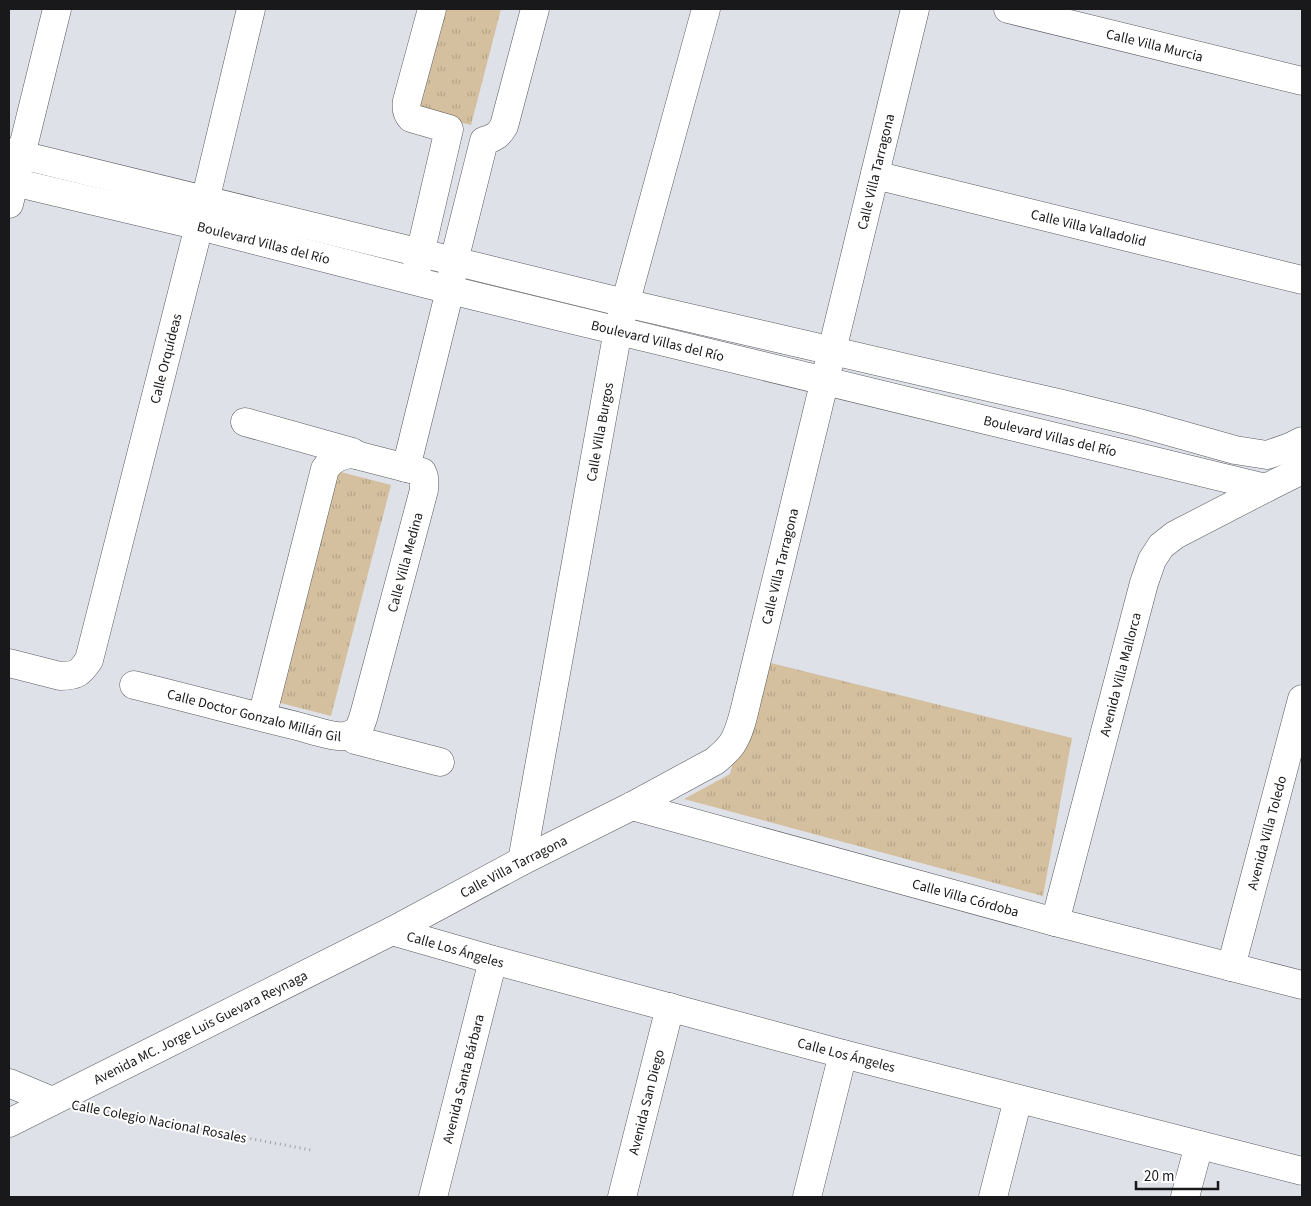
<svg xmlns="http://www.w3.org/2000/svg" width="1311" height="1206" viewBox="0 0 1311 1206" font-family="'Source Sans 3',sans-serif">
	<defs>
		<pattern id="grass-tufts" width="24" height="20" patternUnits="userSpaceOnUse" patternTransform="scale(1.25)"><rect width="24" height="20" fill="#d4bf9e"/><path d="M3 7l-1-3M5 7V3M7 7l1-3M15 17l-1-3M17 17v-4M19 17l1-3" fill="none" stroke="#b5a488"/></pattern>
	</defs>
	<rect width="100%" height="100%" fill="#dfe1e8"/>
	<path fill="url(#grass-tufts)" d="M433,9H501L471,125L407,109Z
		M333,470L391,485L331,716L273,701Z
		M759,660L1072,738L1043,896L684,799L730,774Z"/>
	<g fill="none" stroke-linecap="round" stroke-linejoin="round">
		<g stroke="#57595e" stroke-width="29">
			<g id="street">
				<path id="s1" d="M1008,9L1302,81"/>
				<path id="s2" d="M875,175L1302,280"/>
				<path d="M9,204L57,9"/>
				<path d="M414,280L449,129L411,118C406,113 406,107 407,101L432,9"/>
				<path d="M245,422L352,452L357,455"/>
				<path d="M406,468L450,290L454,261L484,141C494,138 499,135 504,126L535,9"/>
				<path id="s3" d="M9,663L60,676C77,676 80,673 89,660L199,226L251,9"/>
				<path id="s4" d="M134,685C188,698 243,713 297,726C309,729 334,738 346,736C358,734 361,725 364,715L424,490V477L422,472L352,454C340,455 332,459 325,469L262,717"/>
				<path d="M351,734L355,740L440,762"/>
				<path id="s5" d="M632,806L1055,922L1302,985"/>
				<path id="s6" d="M522,861L618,330L706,9"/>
				<path id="s7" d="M1055,922L1144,583L1152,560L1161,546L1175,535L1266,488"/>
				<path id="s8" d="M392,931L493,960L843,1054L1302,1171"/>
				<path id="s9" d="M1231,967L1302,699"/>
				<path d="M9,1083L52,1101"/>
				<path id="s10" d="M9,1123L392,931L522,861L632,806L715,761C721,756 727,751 732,744C742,729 745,706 750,688L915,9"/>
				<path id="s11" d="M433,1197L493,960"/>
				<path id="s12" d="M622,1197L670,1007"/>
				<path d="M807,1197L843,1054"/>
				<path d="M993,1197L1018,1099"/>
				<path d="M1185,1197L1199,1145"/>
			</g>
		</g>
		<g stroke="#57595e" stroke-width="29">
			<g id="secondary">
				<path d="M9,152L625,303L1062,404L1139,423L1235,450L1267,455L1290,447L1302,441"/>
				<path id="s13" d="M9,181L199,226L450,290L1266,488L1302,470"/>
			</g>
		</g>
		<path stroke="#9e9fa5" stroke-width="3" stroke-dasharray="1 4" stroke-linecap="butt" d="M98,1110L311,1150"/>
		<use href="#street" stroke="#fff" stroke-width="28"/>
		<use href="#secondary" stroke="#fff" stroke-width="28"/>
	</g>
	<g text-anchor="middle" stroke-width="4" stroke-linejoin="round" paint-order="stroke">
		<g font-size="14" fill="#19191c" stroke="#fff">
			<text dy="5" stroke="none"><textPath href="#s1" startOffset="151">Calle Villa Murcia</textPath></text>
			<text dy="5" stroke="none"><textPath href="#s10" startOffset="1408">Calle Villa Tarragona</textPath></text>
			<text dy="5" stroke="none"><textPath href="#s2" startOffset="220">Calle Villa Valladolid</textPath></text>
			<text dy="5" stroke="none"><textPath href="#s13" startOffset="262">Boulevard Villas del Río</textPath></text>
			<text dy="5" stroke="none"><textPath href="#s13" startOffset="668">Boulevard Villas del Río</textPath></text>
			<text dy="5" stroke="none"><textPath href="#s3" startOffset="399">Calle Orquídeas</textPath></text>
			<text dy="5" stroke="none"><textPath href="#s6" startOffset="436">Calle Villa Burgos</textPath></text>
			<text dy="5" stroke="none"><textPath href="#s13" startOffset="1072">Boulevard Villas del Río</textPath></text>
			<text dy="5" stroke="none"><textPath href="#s4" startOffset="406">Calle Villa Medina</textPath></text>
			<text dy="5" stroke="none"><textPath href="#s10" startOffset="1002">Calle Villa Tarragona</textPath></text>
			<text dy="5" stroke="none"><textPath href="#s7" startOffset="256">Avenida Villa Mallorca</textPath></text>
			<text dy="5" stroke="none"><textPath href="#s4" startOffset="124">Calle Doctor Gonzalo Millán Gil</textPath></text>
			<text dy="5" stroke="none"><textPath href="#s9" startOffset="139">Avenida Villa Toledo</textPath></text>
			<text dy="5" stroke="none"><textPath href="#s10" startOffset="566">Calle Villa Tarragona</textPath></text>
			<text dy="5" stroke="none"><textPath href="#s5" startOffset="346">Calle Villa Córdoba</textPath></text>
			<text dy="5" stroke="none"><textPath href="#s8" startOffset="66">Calle Los Ángeles</textPath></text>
			<text dy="5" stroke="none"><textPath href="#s10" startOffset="214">Avenida MC. Jorge Luis Guevara Reynaga</textPath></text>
			<text dy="5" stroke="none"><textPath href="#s8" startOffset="471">Calle Los Ángeles</textPath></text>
			<text dy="5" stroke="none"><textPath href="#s11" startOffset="122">Avenida Santa Bárbara</textPath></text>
			<text dy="5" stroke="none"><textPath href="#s12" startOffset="98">Avenida San Diego</textPath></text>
			<text transform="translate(159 1121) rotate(11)" y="5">Calle Colegio Nacional Rosales</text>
		</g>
	</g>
	<rect width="1311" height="1206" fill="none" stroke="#19191c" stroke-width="20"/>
	<path d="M1136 1181v8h82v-8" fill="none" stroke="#19191c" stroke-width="2.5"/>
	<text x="1144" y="1181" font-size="15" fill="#19191c" stroke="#ffffff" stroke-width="4" paint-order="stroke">20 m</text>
</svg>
